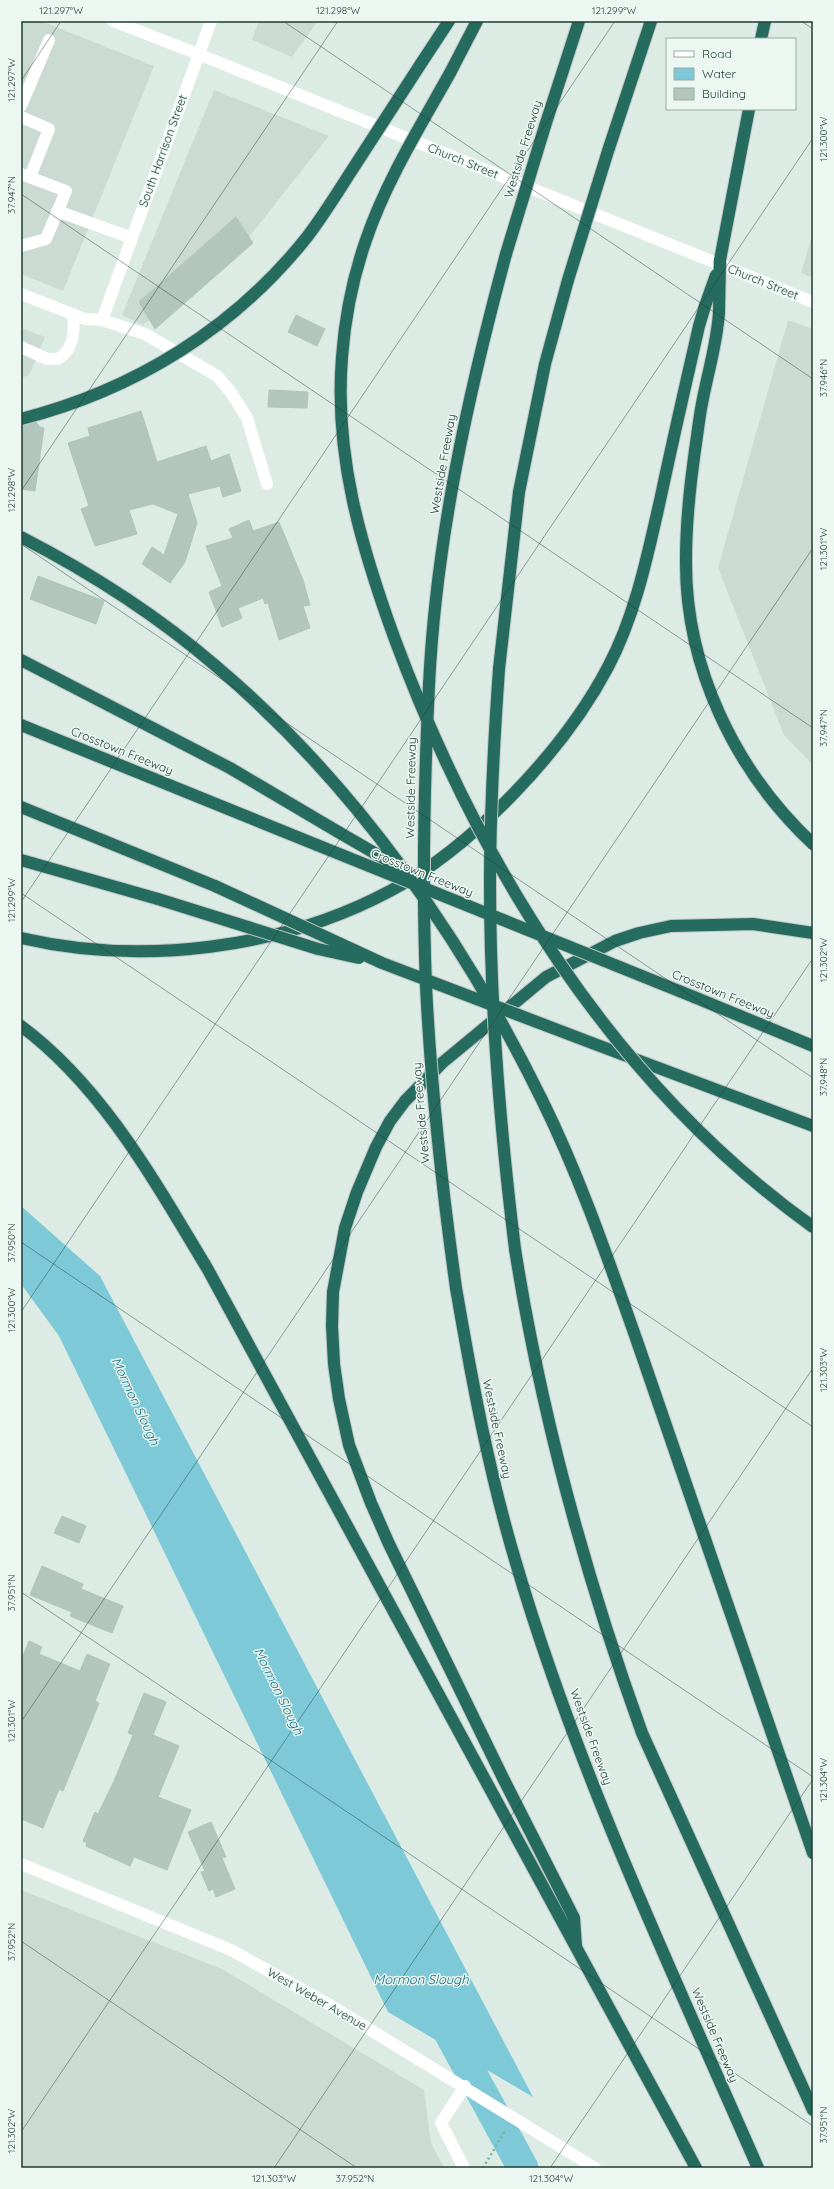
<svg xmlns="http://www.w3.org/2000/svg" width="834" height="2189" viewBox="0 0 834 2189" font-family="Quicksand,sans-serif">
	<rect width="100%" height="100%" fill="#ddebe5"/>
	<path fill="#cbdbd4" d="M21,21H41L154,66L63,291L21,274Z
		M259,21H318L292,57L252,40Z
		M214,90L329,136L230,261L143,325L122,315Z
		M813,232V278L801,273Z
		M788,320L813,329V765L784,735L718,568Z
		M21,328L45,337L29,376L21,377Z
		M21,1890L222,1969L424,2090L431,2143L444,2168H21Z"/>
	<path fill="#7dc9d8" d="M21,1206L100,1276L533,2097L388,2012L59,1336L21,1284Z"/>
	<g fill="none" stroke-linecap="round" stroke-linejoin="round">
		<path stroke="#7dc9d8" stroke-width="31" d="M440,2016L523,2168"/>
	</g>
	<path fill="#b2c6be" stroke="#afc5bc" d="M236,217L253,243L155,329L139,302Z
		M296,315L325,329L317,346L288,332Z
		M269,390L308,392L307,408L268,407Z
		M141,411L157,462L206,446L211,461L229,454L241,491L223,497L220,486L188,494L197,523L185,562L170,583L142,564L152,547L164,555L178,514L153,504L129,510L137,534L95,546L81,509L89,506L68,443L90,436L88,428Z
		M36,422L40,427L44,428L35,491L21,489V426Z
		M249,520L253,531L279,522L303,580L310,605L303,606L310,628L279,640L268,603L265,604L263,598L238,608L242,618L222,627L209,592L222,586L206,546L233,538L229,529Z
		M38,576L104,601L96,624L30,599Z
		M62,1516L86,1526L79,1543L54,1533Z
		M42,1566L83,1584L81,1589L123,1606L112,1633L70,1616L72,1612L30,1595Z
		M29,1641L42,1647L39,1654L80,1671L87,1654L110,1664L95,1701L99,1703L63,1791L59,1789L43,1828L21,1819V1661Z
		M144,1693L166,1702L153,1735L179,1746L158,1797L191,1810L167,1870L134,1857L130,1866L86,1846L87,1843L83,1841L95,1812L98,1814L114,1781L133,1735L128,1733Z
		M211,1822L226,1857L222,1858L235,1889L216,1897L213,1889L209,1891L201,1872L205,1871L188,1832Z"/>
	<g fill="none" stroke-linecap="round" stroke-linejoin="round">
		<g stroke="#c0c8c6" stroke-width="14">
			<path id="highway" d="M761,39L765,21
				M422,62L449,21
				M450,73L477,21
				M545,126L579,21
				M608,151L651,21
				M720,260L749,109
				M719,312C717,347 705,381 700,415C693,463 686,511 686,560C685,667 735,771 813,844
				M21,660L230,768L340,833
				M499,669L519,492L545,364L568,280
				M429,685C436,539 468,395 506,254
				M21,725L317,845
				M21,807L215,886
				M21,860L158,899
				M21,938C142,966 281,949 390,891C473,847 565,749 608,667C636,614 648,553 661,496C673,439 686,383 699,326L705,306
				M694,997L813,1046
				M21,1026C103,1087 155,1182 207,1268L696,2168
				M592,1043L813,1126
				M515,1249C541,1414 585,1575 642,1733L813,2110
				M456,1288C472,1381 489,1473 516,1563C577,1771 671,1969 758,2168
				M638,1344L813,1853
				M576,1946L574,1918L503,1778L389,1544L371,1503L349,1445L339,1399L334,1364L332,1326L333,1292L345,1228L357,1192L376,1147L390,1121L405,1101L442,1063L546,977L615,941L639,933L671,926L753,924L813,933"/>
		</g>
		<path stroke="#79b3a1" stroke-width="2.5" stroke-dasharray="2 3" stroke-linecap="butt" d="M483,2168L506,2129"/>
		<path stroke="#fff" stroke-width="12" d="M113,21L198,54L813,302
			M21,106L49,40
			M21,117L49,129L30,177
			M21,174L66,191L46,239L21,246
			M57,211L132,238
			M21,294L85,319L102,320L211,21
			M102,320L145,334L217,376L230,391L247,418L267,484
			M21,347L47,359H58C74,349 75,331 73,314
			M21,1864L231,1950L330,2005L595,2168
			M464,2168L441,2123L465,2086"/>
		<use href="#highway" stroke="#256b5e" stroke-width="12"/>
		<g stroke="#c0c8c6" stroke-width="14" stroke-linecap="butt">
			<path id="highway-bridge" d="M450,73C420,127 386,181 366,240C353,277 345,317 342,357C334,455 361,546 394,637C478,864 613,1084 813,1227
				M506,254L545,126
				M568,280L608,151
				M705,306L716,275
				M719,312L720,260
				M21,419C134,390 234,329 307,237C324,215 339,190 354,167C377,132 399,97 422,62
				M21,537C91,573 158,616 217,667C355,784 463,939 542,1100C581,1179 609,1262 638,1344
				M499,669C494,740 490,812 490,884C490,1006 500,1128 515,1249
				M429,685C424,785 422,886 426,986C431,1087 442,1188 456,1288
				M340,833L397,866
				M317,845L694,997
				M215,886L382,963L592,1043
				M158,899L318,949L359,958"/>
		</g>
		<use href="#highway-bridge" stroke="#256b5e" stroke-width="12"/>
	</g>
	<path fill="none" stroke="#1d3c34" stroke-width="1" stroke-opacity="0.45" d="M283,21L813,379M801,21L813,29M21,81L61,21M21,194L813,728M21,491L338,21M21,544L813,1078M21,893L813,1427M21,902L615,21M21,1242L813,1777M21,1312L813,138M21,1592L813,2126M21,1722L813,548M21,1941L357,2168M21,2132L813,958M274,2168L813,1368M550,2168L813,1779"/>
	<g text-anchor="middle" stroke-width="3" stroke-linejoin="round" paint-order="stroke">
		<g font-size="12" fill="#1d3c34" stroke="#edf7f2">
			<text transform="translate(523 149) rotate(-73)" y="4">Westside Freeway</text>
			<text transform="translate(163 151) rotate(-70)" y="4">South Harrison Street</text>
			<text transform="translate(463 161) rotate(22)" y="4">Church Street</text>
			<text transform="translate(763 282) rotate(22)" y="4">Church Street</text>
			<text transform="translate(443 464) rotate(-80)" y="4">Westside Freeway</text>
			<text transform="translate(122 751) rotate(22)" y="4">Crosstown Freeway</text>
			<text transform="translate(411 788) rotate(-89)" y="4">Westside Freeway</text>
			<text transform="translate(422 873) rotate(22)" y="4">Crosstown Freeway</text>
			<text transform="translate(723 994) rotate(22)" y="4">Crosstown Freeway</text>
			<text transform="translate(421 1113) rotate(-95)" y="4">Westside Freeway</text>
			<text transform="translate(497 1429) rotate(78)" y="4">Westside Freeway</text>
			<text transform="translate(591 1737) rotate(70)" y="4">Westside Freeway</text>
			<text transform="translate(317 1999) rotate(30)" y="4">West Weber Avenue</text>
			<text transform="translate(715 2035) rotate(67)" y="4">Westside Freeway</text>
		</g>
		<g font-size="13" font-style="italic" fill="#116b7e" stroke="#edf7f2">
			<text transform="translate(136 1401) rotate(65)" y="5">Mormon Slough</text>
			<text transform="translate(279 1691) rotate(64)" y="5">Mormon Slough</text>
			<text x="421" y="1984">Mormon Slough</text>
		</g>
	</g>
	<rect width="834" height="2189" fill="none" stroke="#edf7f2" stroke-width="44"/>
	<rect x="666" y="38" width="130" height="72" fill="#edf7f2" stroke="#9aaca6"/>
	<rect x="674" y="51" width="20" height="6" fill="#ffffff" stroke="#9aaca6"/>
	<text x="702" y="58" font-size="12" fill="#1d3c34">Road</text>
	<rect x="674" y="68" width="20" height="12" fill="#7dc9d8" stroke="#9aaca6"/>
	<text x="702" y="78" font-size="12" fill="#1d3c34">Water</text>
	<rect x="674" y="88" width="20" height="12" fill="#b2c6be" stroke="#9aaca6"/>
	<text x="702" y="98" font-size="12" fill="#1d3c34">Building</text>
	<rect x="22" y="22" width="790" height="2145" fill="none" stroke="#1d3c34" stroke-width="1.5"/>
	<g font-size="10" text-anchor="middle" fill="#1d3c34">
		<text x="61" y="14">121.297°W</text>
		<text x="338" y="14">121.298°W</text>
		<text x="614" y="14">121.299°W</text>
		<text transform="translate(11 80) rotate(-90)" y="4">121.297°W</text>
		<text transform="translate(823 139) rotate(-90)" y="4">121.300°W</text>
		<text transform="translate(11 195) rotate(-90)" y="4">37.947°N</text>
		<text transform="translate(823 378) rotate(-90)" y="4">37.946°N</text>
		<text transform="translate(11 490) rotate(-90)" y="4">121.298°W</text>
		<text transform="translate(823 549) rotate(-90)" y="4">121.301°W</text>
		<text transform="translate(823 728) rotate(-90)" y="4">37.947°N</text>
		<text transform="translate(11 900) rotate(-90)" y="4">121.299°W</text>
		<text transform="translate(823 960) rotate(-90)" y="4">121.302°W</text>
		<text transform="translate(823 1077) rotate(-90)" y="4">37.948°N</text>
		<text transform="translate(11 1243) rotate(-90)" y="4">37.950°N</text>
		<text transform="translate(11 1310) rotate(-90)" y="4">121.300°W</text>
		<text transform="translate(823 1370) rotate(-90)" y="4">121.303°W</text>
		<text transform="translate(11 1593) rotate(-90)" y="4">37.951°N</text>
		<text transform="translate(11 1721) rotate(-90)" y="4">121.301°W</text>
		<text transform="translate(823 1780) rotate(-90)" y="4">121.304°W</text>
		<text transform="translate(11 1942) rotate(-90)" y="4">37.952°N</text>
		<text transform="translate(823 2125) rotate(-90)" y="4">37.951°N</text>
		<text transform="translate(11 2131) rotate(-90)" y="4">121.302°W</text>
		<text x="274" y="2182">121.303°W</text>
		<text x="355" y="2182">37.952°N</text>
		<text x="551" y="2182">121.304°W</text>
	</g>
</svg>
